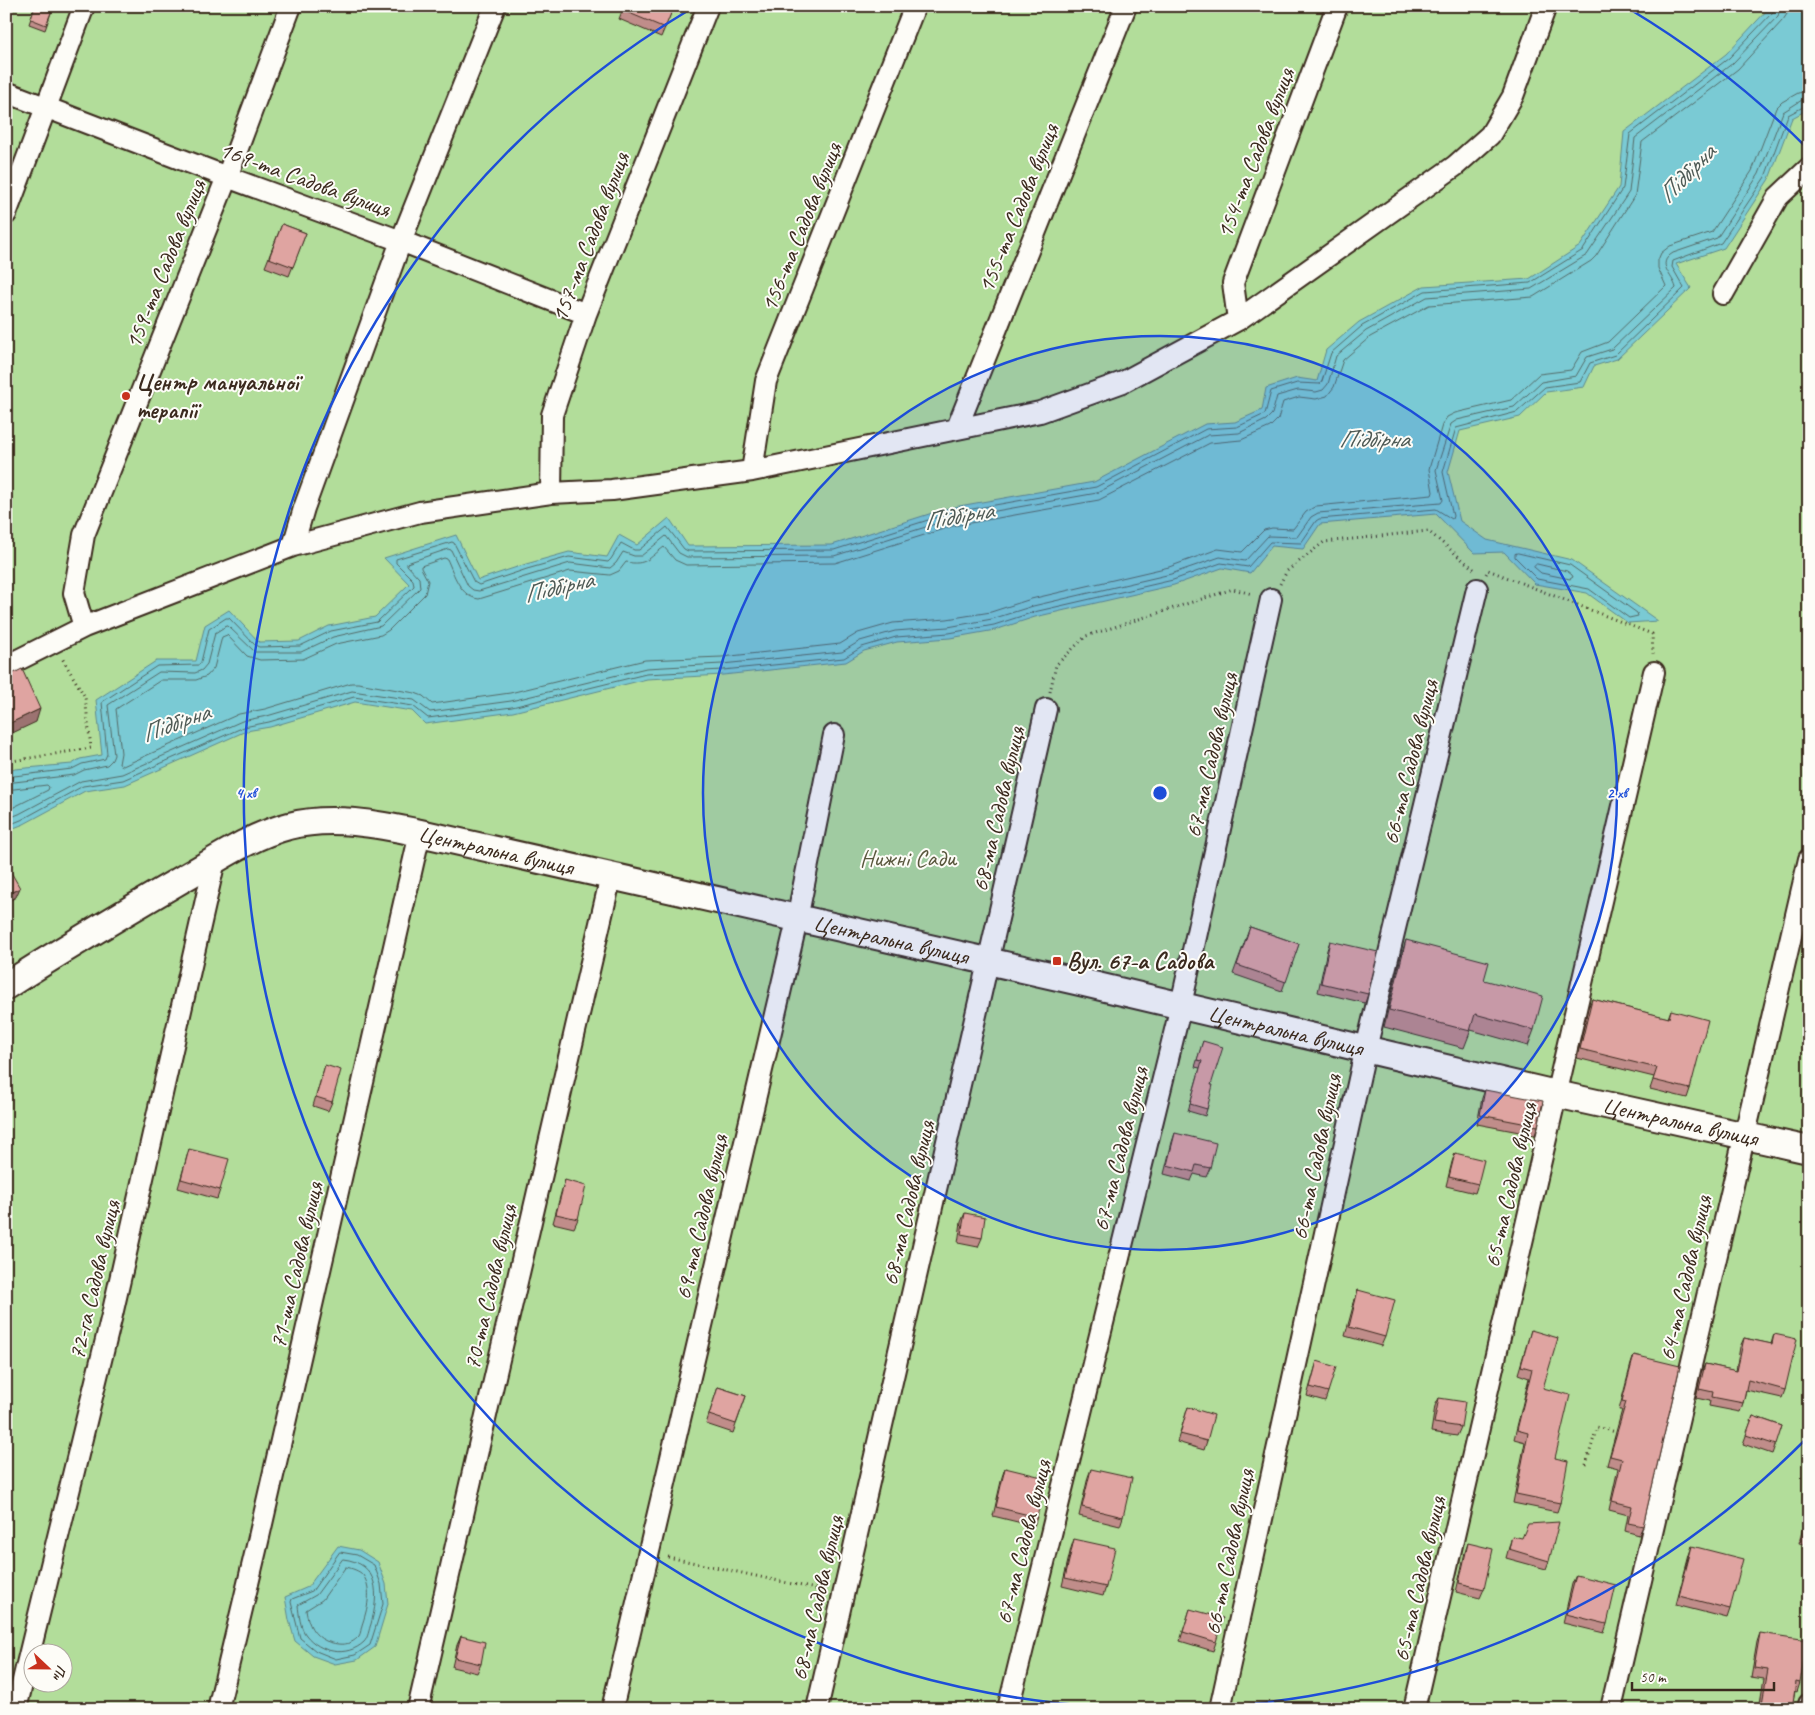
<svg xmlns="http://www.w3.org/2000/svg" width="1815" height="1715" viewBox="0 0 1815 1715" font-family="Caveat,sans-serif">
	<rect width="100%" height="100%" fill="#f4e2dd"/>
	<filter id="ink" filterUnits="userSpaceOnUse"><feTurbulence type="fractalNoise" baseFrequency=".02" numOctaves="2"/><feDisplacementMap in="SourceGraphic" scale="10" xChannelSelector="R" yChannelSelector="G"/><feConvolveMatrix kernelMatrix="1 2 1 2 8 2 1 2 1" color-interpolation-filters="sRGB"/></filter>
	<g filter="url(#ink)">
		<path fill="#b2dd9a" stroke="#76845c" fill-rule="evenodd" d="M6,6H1809V1709H6ZM32,1652H62V1682H32Z"/>
		<path fill="#7acad4" stroke="#618a8b" d="M1771,6H1809V109L1792,118L1769,179L1724,248L1676,264L1691,288L1617,359L1594,366L1584,387L1546,392L1520,417L1460,431L1448,472L1460,521L1487,540L1572,560L1658,621L1628,623L1587,593L1535,584L1504,552L1474,553L1436,514L1320,524L1303,549L1272,546L1250,573L1222,568L1174,585L1035,617L995,630L950,638L897,642L864,651L846,662L723,675L647,679L513,712L425,724L412,711L355,702L270,727L246,731L125,785L85,791L24,824L6,831V772L15,769L72,764L80,759L102,755L96,700L156,661H196L205,625L229,610L259,642L299,641L329,626L375,617L409,584L384,558L456,535L478,580L526,564L569,552L607,557L619,535L637,545L669,518L688,546L832,545L948,508L1094,482L1205,424L1235,422L1262,410L1266,388L1297,378L1317,381L1326,350L1359,322L1424,286L1529,279L1580,246L1619,187L1624,132L1726,54Z
			M338,1546L359,1550L378,1562L386,1584L388,1604L375,1647L357,1660L335,1664L313,1656L295,1641L289,1620L285,1597L308,1587Z"/>
		<g fill="none" stroke-linecap="round" stroke-linejoin="round">
			<path stroke="#546a67" stroke-width="1" d="M1788,6L1787,14L1783,20L1738,69L1642,142L1635,195L1596,256L1591,261L1533,297L1429,305L1370,337L1343,360L1334,387L1327,396L1316,399L1299,397L1283,402L1278,419L1270,427L1241,440L1210,443L1099,500L953,526L835,563L686,565L675,560L664,547C649,558 646,566 626,562L619,571L610,575L570,571L479,599C460,597 454,574 447,559L444,558L421,566V568L428,581L425,594L389,630L381,635L336,644L303,659L260,660L247,656L227,635L222,637L214,668L207,676L196,680H161L116,709L121,753L119,764L123,766L239,714L265,709L351,683H358L415,693L423,696L432,704L510,693L645,660L722,657L840,644L858,633L893,623L947,619L991,612L1031,599L1169,567L1218,549L1242,552L1264,530L1272,528L1293,529L1306,512L1316,506L1432,495L1433,492L1429,469L1442,425L1447,417L1455,413L1511,400L1539,374L1571,370L1582,352L1608,342L1666,286L1658,268V260L1661,253L1670,246L1712,232L1752,171L1776,108L1782,102L1798,93L1809,91
				M1518,553L1570,565L1637,613L1638,616L1629,618L1589,589L1537,579L1515,557V554Z
				M1537,564L1567,571L1572,575L1573,577L1570,579L1541,573L1534,567Z
				M6,777L72,769L82,764L105,759L107,754L102,702L157,666L199,665L201,662L209,629L226,618H229L255,645L259,647L300,646L331,631L377,622L414,586L413,580L396,563V559L452,542L454,543L474,582L479,585L527,569L569,557L608,562L611,559L621,543L634,550H639L667,527L684,549L688,551L834,550L950,513L1096,487L1206,429L1237,427L1265,414L1271,391L1297,383L1320,384L1322,381L1331,353L1362,326L1425,291L1530,283L1583,250L1623,188L1630,134L1729,58L1773,12L1774,6
				M6,783L74,775L84,770L107,765L112,760L114,755L108,705L159,672L195,673L202,670L207,664L215,633L226,626H228L255,652H301L333,637L381,626L420,588L419,578L407,565V563L448,549L451,550L468,586L473,590L479,591L570,563L610,568L616,563L623,552L634,556H641L666,536L679,553L687,557L834,556L951,519L1097,493L1208,435L1239,433L1266,420L1272,414L1277,396L1298,390L1316,392L1323,390L1328,384L1336,356L1366,331L1427,297L1531,289L1587,255L1629,192L1635,138L1733,63L1778,16L1781,6
				M6,790L47,785L49,787L48,790L6,811
				M6,819L19,814L81,781L122,774L242,721L267,716L352,691L414,700L430,712L511,701L646,668L722,664L842,652L860,641L895,631L948,627L992,619L1033,606L1171,574L1220,557L1245,561L1268,536L1297,537L1311,517L1318,513L1441,503L1443,500L1436,470L1451,424L1457,420L1514,407L1541,382L1576,376L1587,357L1612,349L1676,288C1673,275 1655,264 1673,253L1717,238L1759,174L1783,112L1802,100L1809,99
				M6,826L21,820L83,786L123,780L244,727L269,722L354,697L413,706L428,718L512,707L646,674L723,670L844,658L862,647L896,637L949,633L994,625L1034,612L1173,580L1221,563L1248,567L1270,542L1301,543L1316,521L1319,519L1436,509L1452,519L1453,516L1443,472L1456,428L1517,412L1545,387L1580,382L1590,363L1615,355L1684,288L1672,267L1673,261L1721,243L1765,177L1788,115L1805,106L1809,105
				M340,1552L357,1555L374,1565L381,1584L383,1604L370,1645L355,1655L336,1659L316,1651L300,1638L291,1602L292,1599L312,1591Z
				M343,1559C380,1563 379,1595 371,1624C369,1629 368,1638 364,1642C347,1658 320,1653 306,1635C300,1628 299,1614 298,1605L316,1595Z
				M346,1567C351,1568 360,1571 363,1575C373,1590 367,1610 362,1625C361,1628 361,1633 359,1636C350,1647 337,1645 326,1641C313,1635 308,1624 306,1610L322,1600Z"/>
			<g stroke="#3b2a1e" stroke-width="24">
				<path id="minor" d="M6,92L227,177L401,241L586,314
					M6,214L84,6
					M1723,294L1778,197L1809,168
					M1238,320L1233,283L1337,6
					M957,428L1126,6
					M752,471L766,381L915,6
					M551,493L552,415L586,314L708,6
					M293,546L304,508L401,241L495,6
					M84,627L74,593L84,535L227,177L291,6
					M6,666L84,627L293,546L420,512L551,493L612,490L752,471L1040,412L1123,382L1238,320L1455,166L1490,135L1513,96L1546,6
					M16,1709L112,1315L215,860
					M218,1709L256,1550L420,833
					M418,1709L611,876
					M612,1709L795,929L834,735
					M817,1709L1046,709
					M1008,1709L1178,1018L1271,599
					M1220,1709L1363,1061L1477,589
					M1414,1709L1654,672
					M1611,1709L1809,859
					M1808,1709L1809,1704"/>
			</g>
			<g stroke="#3b2a1e" stroke-width="30">
				<g id="tertiary">
					<path id="s1" d="M6,986C65,948 124,913 184,878C218,859 250,836 289,826C331,815 378,824 420,833L1076,981L1556,1094L1809,1150"/>
				</g>
			</g>
			<path stroke="#3b2a1e" stroke-width="3" stroke-dasharray="1 4" stroke-linecap="butt" d="M1486,574L1488,570L1652,634L1653,654
				M1280,584L1287,571L1324,542L1428,531L1475,570
				M1050,692L1056,665L1086,636L1233,589L1252,594
				M6,762L91,748L85,697L62,658
				M1586,1465L1597,1427L1616,1432
				M668,1557L825,1591"/>
			<use href="#minor" stroke="#fdfcf7" stroke-width="20"/>
			<use href="#tertiary" stroke="#fdfcf7" stroke-width="26"/>
		</g>
		<path fill="#c08d8a" stroke="#3b2a1e" d="M35,6L52,10L45,30L29,24Z
			M624,6H674L661,37L619,19Z
			M282,224L306,233L289,276L265,267Z
			M1250,927L1299,944L1282,991L1233,974Z
			M1406,940L1484,980L1534,1030L1528,1046L1471,1030L1464,1048L1384,1027L1401,956Z
			M1330,941L1368,994L1365,1003L1318,992L1327,950Z
			M1592,999L1668,1018L1671,1010L1690,1089L1687,1098L1650,1089L1654,1077L1577,1058L1588,1008Z
			M1203,1041L1211,1085L1207,1109L1205,1116L1188,1111L1200,1068L1195,1067Z
			M325,1065L332,1102L328,1111L313,1106Z
			M1485,1090L1538,1126L1535,1135L1477,1124L1482,1098Z
			M1809,1108V1128L1804,1127Z
			M1175,1133L1210,1168L1206,1177L1194,1174L1191,1181L1164,1174L1172,1142Z
			M189,1149L220,1190L217,1199L178,1188Z
			M1455,1153L1478,1184L1475,1193L1446,1186L1452,1162Z
			M565,1180L578,1219L574,1228L553,1223L562,1189Z
			M965,1213L982,1238L978,1247L958,1243L961,1222Z
			M1358,1290L1385,1337L1381,1346L1345,1336L1355,1299Z
			M1531,1330L1543,1388L1555,1458L1560,1503L1557,1512L1513,1503L1525,1442L1514,1439L1529,1378L1518,1374Z
			M1774,1334L1785,1390L1782,1398L1746,1390L1743,1403L1740,1412L1709,1406L1710,1401L1696,1398L1701,1373L1705,1364L1736,1371L1740,1347L1744,1338L1771,1344Z
			M1634,1355L1643,1526L1639,1535L1625,1531L1628,1515L1609,1510L1618,1468L1607,1465L1622,1410H1619L1631,1364Z
			M1317,1361L1328,1392L1325,1401L1307,1396Z
			M718,1387L746,1396L733,1433L706,1424Z
			M1439,1398L1461,1427L1457,1436L1431,1432L1435,1406Z
			M1188,1407L1207,1441L1204,1450L1177,1442Z
			M1753,1416L1782,1426L1772,1454L1743,1444Z
			M1005,1468L1037,1517L1034,1526L993,1516L1002,1477Z
			M1091,1469L1123,1517L1120,1526L1079,1516L1088,1477Z
			M1809,1508V1545L1799,1543L1805,1520Z
			M1512,1536L1549,1561L1546,1569L1506,1558Z
			M1074,1539L1106,1587L1103,1596L1062,1586L1071,1548Z
			M1468,1543L1484,1589L1480,1598L1456,1592L1465,1552Z
			M1692,1546L1730,1609L1727,1618L1676,1605L1689,1555Z
			M1576,1575L1607,1624L1604,1633L1563,1623L1572,1584Z
			M1190,1609L1216,1642L1213,1651L1180,1641Z
			M1760,1633L1800,1683L1797,1692L1795,1691L1792,1709H1759L1764,1679L1751,1677L1757,1642Z
			M461,1636L481,1664L477,1673L452,1667L457,1645Z"/>
		<path fill="#9c7371" stroke="#3b2a1e" d="M40,709L36,722L6,736V725Z
			M20,888L16,897L6,903V895Z"/>
		<path fill="#dfa4a1" stroke="#3b2a1e" d="M35,6H42L52,10L46,25L31,19Z
			M624,6H674L665,28L622,10Z
			M282,224L306,233L293,267L269,258Z
			M22,669L40,709L6,725V677Z
			M8,867L20,888L6,895V868Z
			M1250,927L1299,944L1286,982L1237,965Z
			M1406,940L1489,962L1484,980L1543,996L1534,1030L1475,1014L1470,1031L1389,1010Z
			M1330,941L1378,952L1368,994L1321,983Z
			M1592,999L1669,1018L1671,1010L1708,1020L1690,1089L1653,1080L1657,1068L1580,1049Z
			M1203,1041L1223,1047L1211,1085H1213L1207,1109L1190,1104L1202,1061L1197,1060Z
			M325,1065L341,1070L332,1102L316,1097Z
			M1485,1090L1543,1101L1538,1126L1480,1115Z
			M1175,1133L1216,1143L1210,1168L1196,1165L1194,1172L1167,1165Z
			M189,1149L229,1159L220,1190L181,1179Z
			M1455,1153L1484,1160L1478,1184L1449,1177Z
			M565,1180L586,1186L578,1219L556,1214Z
			M965,1213L985,1217L982,1238L961,1234Z
			M1358,1290L1395,1300L1385,1337L1349,1327Z
			M1531,1330L1558,1338L1543,1388L1570,1395L1555,1458L1568,1461L1560,1503L1516,1494L1528,1433L1517,1430L1532,1369L1521,1366Z
			M1774,1334L1797,1339L1785,1390L1748,1380L1743,1403L1712,1397L1713,1392L1699,1389L1705,1364L1737,1371L1744,1338L1772,1344Z
			M1634,1355L1680,1366L1643,1526L1628,1523L1632,1506L1612,1501L1622,1459L1610,1456L1626,1402L1622,1401Z
			M1317,1361L1336,1367L1328,1392L1310,1387Z
			M718,1387L746,1396L736,1424L709,1415Z
			M1439,1398L1465,1402L1461,1427L1434,1423Z
			M1188,1407L1214,1415L1207,1441L1180,1434Z
			M1753,1416L1782,1426L1776,1445L1746,1435Z
			M1005,1468L1046,1478L1037,1517L996,1507Z
			M1091,1469L1132,1478L1123,1517L1082,1507Z
			M1808,1511H1809V1535L1803,1534Z
			M1559,1522L1549,1561L1509,1549L1512,1536L1522,1538L1528,1524Z
			M1074,1539L1115,1548L1106,1587L1065,1578Z
			M1468,1543L1493,1549L1484,1589L1459,1583Z
			M1692,1546L1743,1559L1730,1609L1679,1596Z
			M1576,1575L1616,1585L1607,1624L1566,1614Z
			M1190,1609L1223,1618L1216,1642L1183,1632Z
			M1760,1633L1807,1640L1800,1683L1796,1682L1792,1709H1761L1768,1670L1754,1668Z
			M461,1636L485,1642L481,1664L455,1658Z"/>
	</g>
	<circle cx="1160" cy="793" r="457" fill="#1d4ed8" fill-opacity=".12"/>
	<g fill="none" stroke="#1d4ed8" stroke-width="2.5">
		<circle cx="1160" cy="793" r="457"/>
		<path d="M1806 1439A914 914 0 1 1 689 10M1631 10A914 914 0 0 1 1806 147"/>
	</g>
	<g fill="#c8321e" stroke="#fdfcf7" stroke-width="2">
		<circle cx="126" cy="396" r="5"/>
		<rect x="1052" y="956" width="10" height="10" rx="2.5"/>
	</g>
	<g text-anchor="middle" stroke-width="4" stroke-linejoin="round" paint-order="stroke">
		<g font-size="24" fill="#3b2a1e" stroke="#fdfcf7">
			<text transform="translate(1255 153) rotate(-69)" y="8">154-та Садова вулиця</text>
			<text transform="translate(305 179) rotate(20)" y="8">169-та Садова вулиця</text>
			<text transform="translate(1018 208) rotate(-68)" y="8">155-та Садова вулиця</text>
			<text transform="translate(801 227) rotate(-68)" y="8">156-та Садова вулиця</text>
			<text transform="translate(590 237) rotate(-69)" y="8">157-ма Садова вулиця</text>
			<text transform="translate(165 264) rotate(-68)" y="8">159-та Садова вулиця</text>
			<text transform="translate(1211 755) rotate(-77)" y="8">67-ма Садова вулиця</text>
			<text transform="translate(1410 762) rotate(-76)" y="8">66-та Садова вулиця</text>
			<text transform="translate(998 809) rotate(-77)" y="8">68-ма Садова вулиця</text>
			<text dy="8" stroke="none"><textPath href="#s1" startOffset="536">Центральна вулиця</textPath></text>
			<text dy="8" stroke="none"><textPath href="#s1" startOffset="941">Центральна вулиця</textPath></text>
			<text dy="8" stroke="none"><textPath href="#s1" startOffset="1346">Центральна вулиця</textPath></text>
			<text dy="8" stroke="none"><textPath href="#s1" startOffset="1751">Центральна вулиця</textPath></text>
			<text transform="translate(1120 1149) rotate(-76)" y="8">67-ма Садова вулиця</text>
			<text transform="translate(1316 1157) rotate(-78)" y="8">66-та Садова вулиця</text>
			<text transform="translate(1510 1185) rotate(-77)" y="8">65-та Садова вулиця</text>
			<text transform="translate(908 1203) rotate(-77)" y="8">68-ма Садова вулиця</text>
			<text transform="translate(701 1217) rotate(-77)" y="8">69-та Садова вулиця</text>
			<text transform="translate(296 1265) rotate(-77)" y="8">71-ша Садова вулиця</text>
			<text transform="translate(1685 1278) rotate(-77)" y="8">64-та Садова вулиця</text>
			<text transform="translate(94 1280) rotate(-77)" y="8">72-га Садова вулиця</text>
			<text transform="translate(490 1287) rotate(-77)" y="8">70-та Садова вулиця</text>
			<text transform="translate(1023 1542) rotate(-76)" y="8">67-ма Садова вулиця</text>
			<text transform="translate(1229 1552) rotate(-78)" y="8">66-та Садова вулиця</text>
			<text transform="translate(1419 1579) rotate(-77)" y="8">65-та Садова вулиця</text>
			<text transform="translate(817 1598) rotate(-77)" y="8">68-ма Садова вулиця</text>
		</g>
		<g font-size="24" font-weight="bold" fill="#3b2a1e" stroke="#fdfcf7" text-anchor="start">
			<text x="136" y="390">Центр мануальної<tspan x="136" dy="28">терапії</tspan></text>
			<text x="1067" y="969">Вул. 67-а Садова</text>
		</g>
		<g font-size="24" fill="#59573d" stroke="#fdfcf7">
			<text x="908" y="866">Нижні Сади</text>
		</g>
		<g font-size="25" font-style="italic" fill="#4e5a55" stroke="#fdfcf7">
			<text transform="translate(1686 173) rotate(-46)" y="9">Підбірна</text>
			<text x="1374" y="447">Підбірна</text>
			<text transform="translate(958 515) rotate(-10)" y="9">Підбірна</text>
			<text transform="translate(558 586) rotate(-13)" y="9">Підбірна</text>
			<text transform="translate(175 722) rotate(-20)" y="9">Підбірна</text>
		</g>
	</g>
	<circle cx="1160" cy="793" r="8" fill="#1d4ed8" stroke="#fdfcf7" stroke-width="2.5"/>
	<g font-size="15" text-anchor="middle" font-weight="bold" fill="#1d4ed8" stroke="#fdfcf7" stroke-width="4" stroke-linejoin="round" paint-order="stroke">
		<text x="1617" y="798">2 хв</text>
		<text x="246" y="798">4 хв</text>
	</g>
	<rect width="1815" height="1715" fill="none" stroke="#fdfcf7" stroke-width="25"/>
	<rect x="12" y="12" width="1790" height="1690" fill="none" stroke="#3b2a1e" stroke-width="2" filter="url(#ink)"/>
	<g transform="translate(48 1668) rotate(112)"><circle r="24" fill="#fdfcf7" stroke="#afa8a0"/>
	<path d="M0-4L9 19L0 12L-9 19Z" fill="#c8321e"/>
	<text y="-8" font-size="14" font-weight="bold" text-anchor="middle" fill="#3b2a1e">Пн</text>
	</g>
	<path d="M1632 1682v8h142v-8" fill="none" stroke="#3b2a1e" stroke-width="2.5"/>
	<text x="1640" y="1682" font-size="15" fill="#3b2a1e" stroke="#fdfcf7" stroke-width="4" paint-order="stroke">50 m</text>
</svg>
